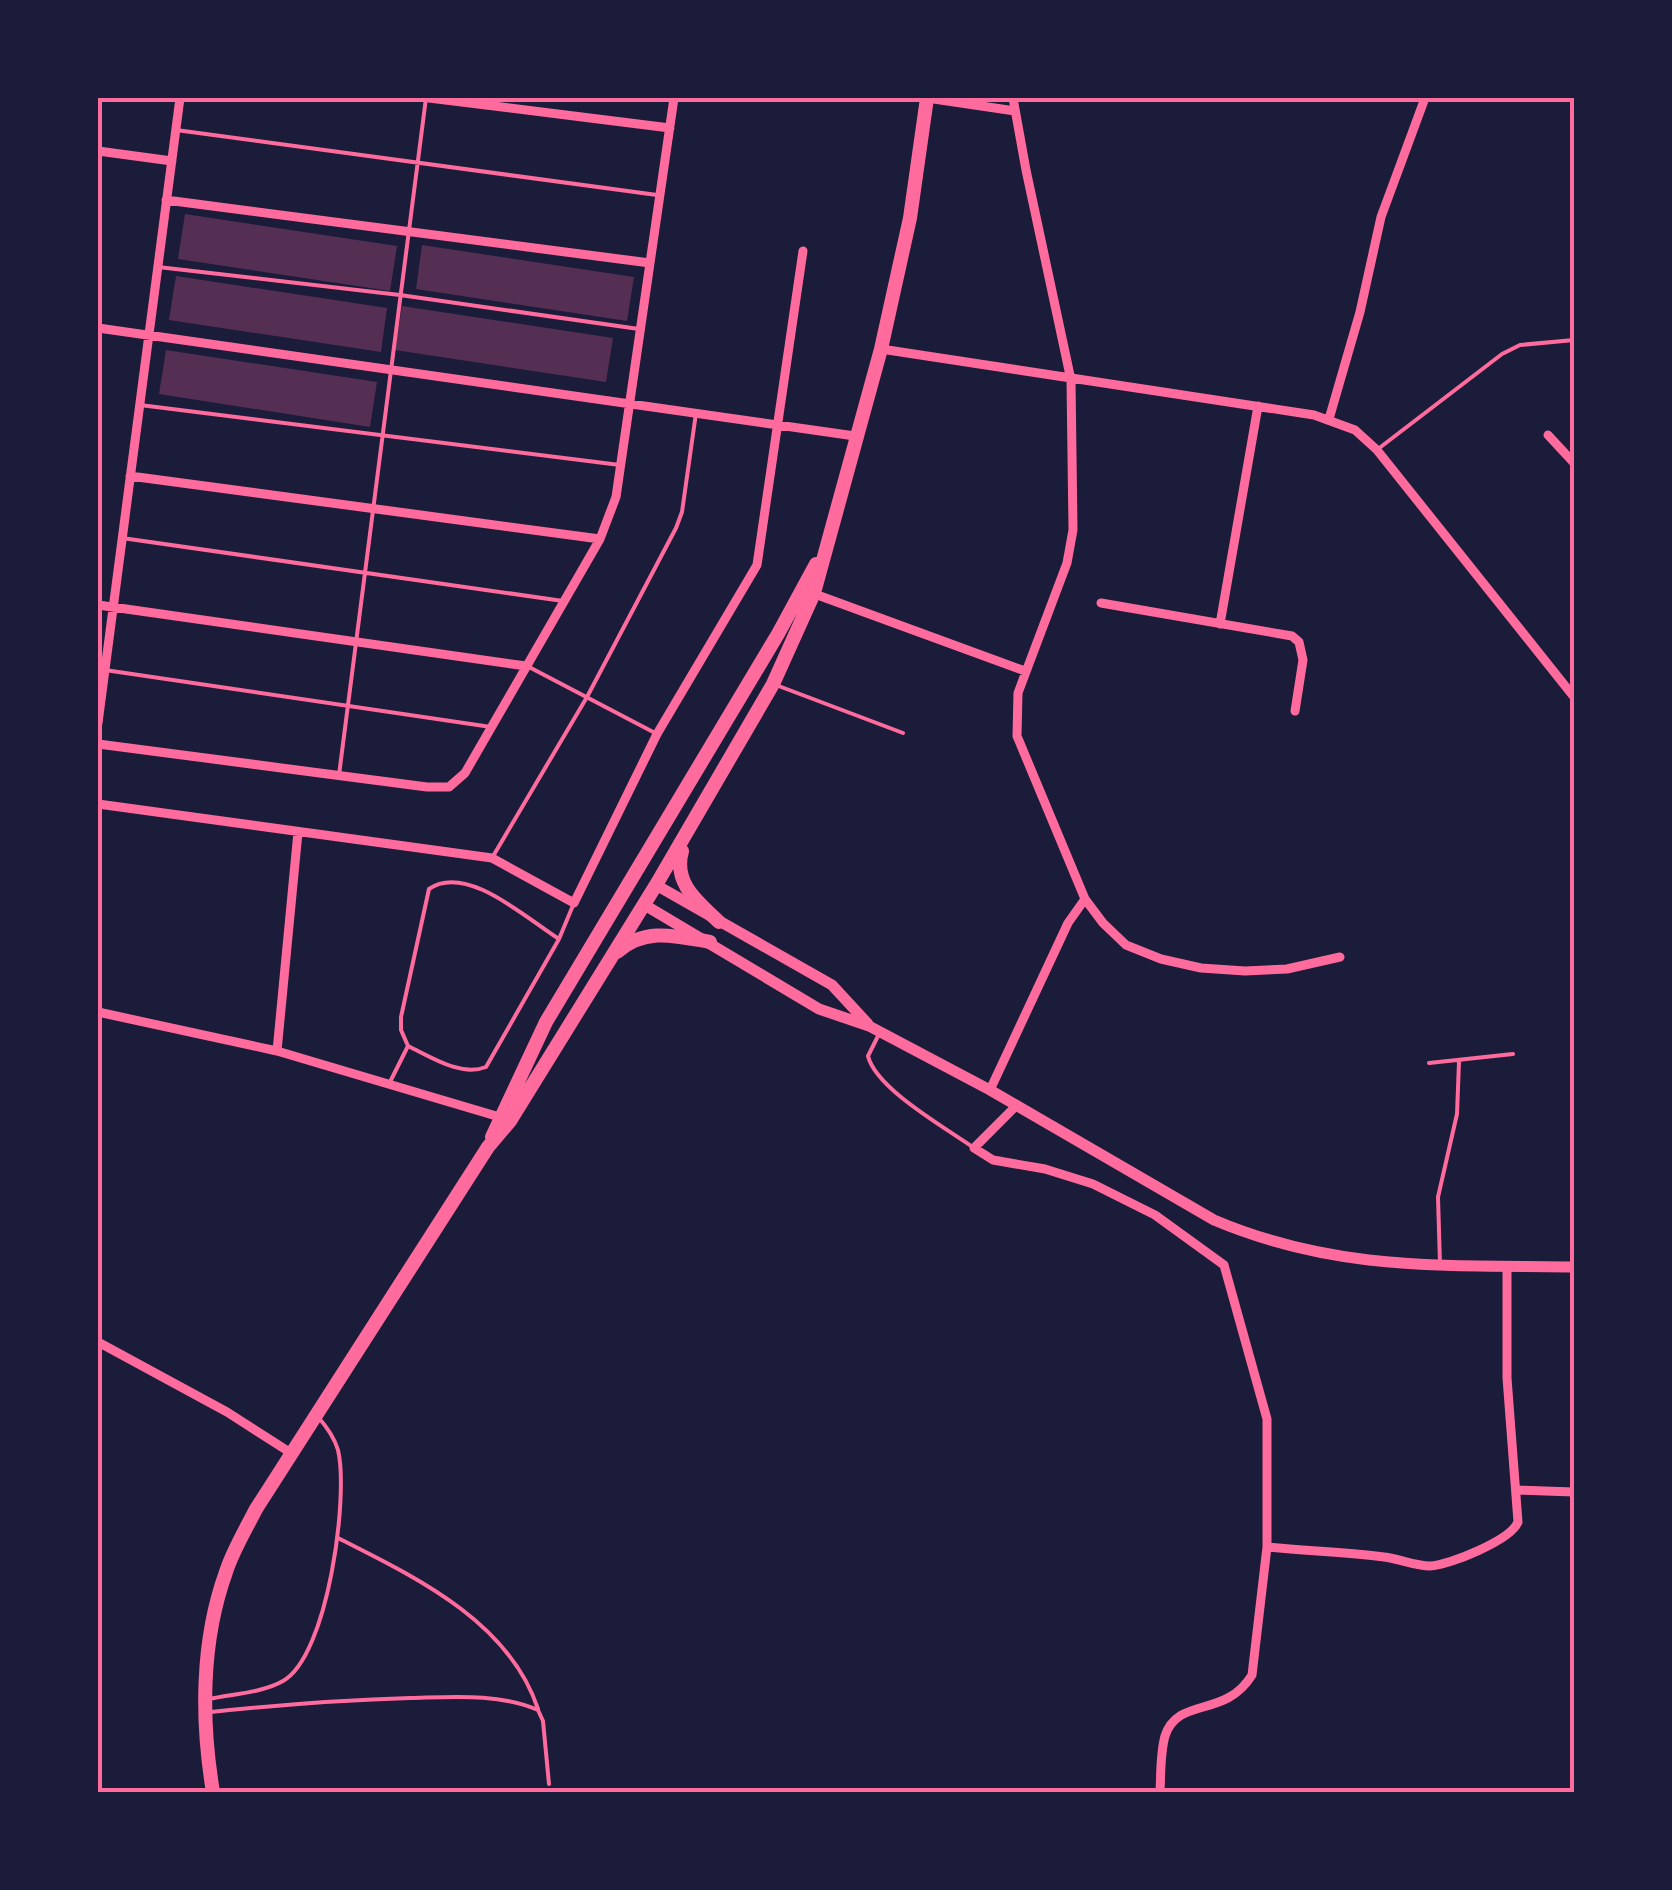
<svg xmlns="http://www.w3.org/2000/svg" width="1672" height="1890" viewBox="0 0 1672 1890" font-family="Montserrat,sans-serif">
	<rect width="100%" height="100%" fill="#1b1b3a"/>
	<path fill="#542f53" d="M185,214L397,246L390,291L178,259Z
		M422,245L634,277L627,321L416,289Z
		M176,276L387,308L381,352L169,320Z
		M402,306L613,338L606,382L395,350Z
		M166,350L377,382L370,427L159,394Z"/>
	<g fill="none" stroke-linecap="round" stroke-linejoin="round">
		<path stroke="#ff6b9d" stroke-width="4" d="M176,130L657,195
			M158,267L400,295L639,329
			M140,405L620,465
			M1378,449L1502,354L1520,345L1574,340
			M122,538L563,601
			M529,667L657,734
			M98,669L491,727
			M776,685L903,733
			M339,775L426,98
			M492,858L587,697L676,528L682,512L696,413
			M559,939C526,918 466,863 429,889L401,1017V1030L408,1046C431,1057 461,1077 486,1067L559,939L574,903
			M878,1036L868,1056C876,1089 946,1128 974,1148
			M1429,1063L1513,1054
			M390,1082L408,1046
			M1440,1264L1438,1197L1457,1114L1459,1062
			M338,1538C415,1577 509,1621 538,1709
			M209,1699C231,1694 262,1693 283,1681C328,1656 349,1496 338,1450C334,1437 327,1427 318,1417
			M211,1712C277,1705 343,1700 410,1698C452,1697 499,1693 538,1710L543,1721L549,1784"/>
		<path stroke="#ff6b9d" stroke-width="9" d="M429,98L670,128
			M927,98L1015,111
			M1013,98L1026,170L1071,380L1073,530L1067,563L1018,693L1017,736L1085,899L1103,923L1126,945L1161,959L1201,968L1245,971L1287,969L1340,957
			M98,151L172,161
			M166,200L650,263
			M98,328L855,436
			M881,349L1314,415L1355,430L1377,450L1574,697
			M1329,419L1360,312L1381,217L1425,98
			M1548,435L1574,463
			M130,476L600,539
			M812,593L1025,671
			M1101,603L1292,636L1299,642L1303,660L1295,711
			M98,605L526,666
			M1220,624L1258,406
			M98,723L180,98
			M98,744L427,787H449L465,773L600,539L616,497L674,98
			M98,804L492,858L574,903L657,734L757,565L803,251
			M98,1012L277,1051L503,1118
			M277,1051L298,832
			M990,1090L1068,923L1085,899
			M1017,1105L974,1148L993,1160L1045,1169L1093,1184L1155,1215L1224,1265L1267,1419V1547L1252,1675C1225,1719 1178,1696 1165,1736C1160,1754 1161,1774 1160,1792
			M98,1342L227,1412L291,1453
			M1517,1490L1574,1492
			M1267,1547C1306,1551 1345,1552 1384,1557C1400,1559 1415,1566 1430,1566C1450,1565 1511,1540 1518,1522L1507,1378V1266"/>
		<path stroke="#ff6b9d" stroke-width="11" d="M656,885L832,985L868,1024
			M643,904L819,1009L869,1026L990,1090L1214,1220C1337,1272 1445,1265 1574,1267"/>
		<path stroke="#ff6b9d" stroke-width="14" d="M682,851C673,883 697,901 719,922
			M617,952C645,927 676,936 710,942
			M492,1137L546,1022L778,634L816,564
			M213,1792C201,1720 201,1641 226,1572C233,1550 246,1529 256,1509L488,1147L510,1121L656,885L773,684L814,593L881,349L910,218L927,98"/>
	</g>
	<rect width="1672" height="1890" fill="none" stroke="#1b1b3a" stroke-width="200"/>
	<rect x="100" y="100" width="1472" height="1690" fill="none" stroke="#ff6b9d" stroke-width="4"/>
</svg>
